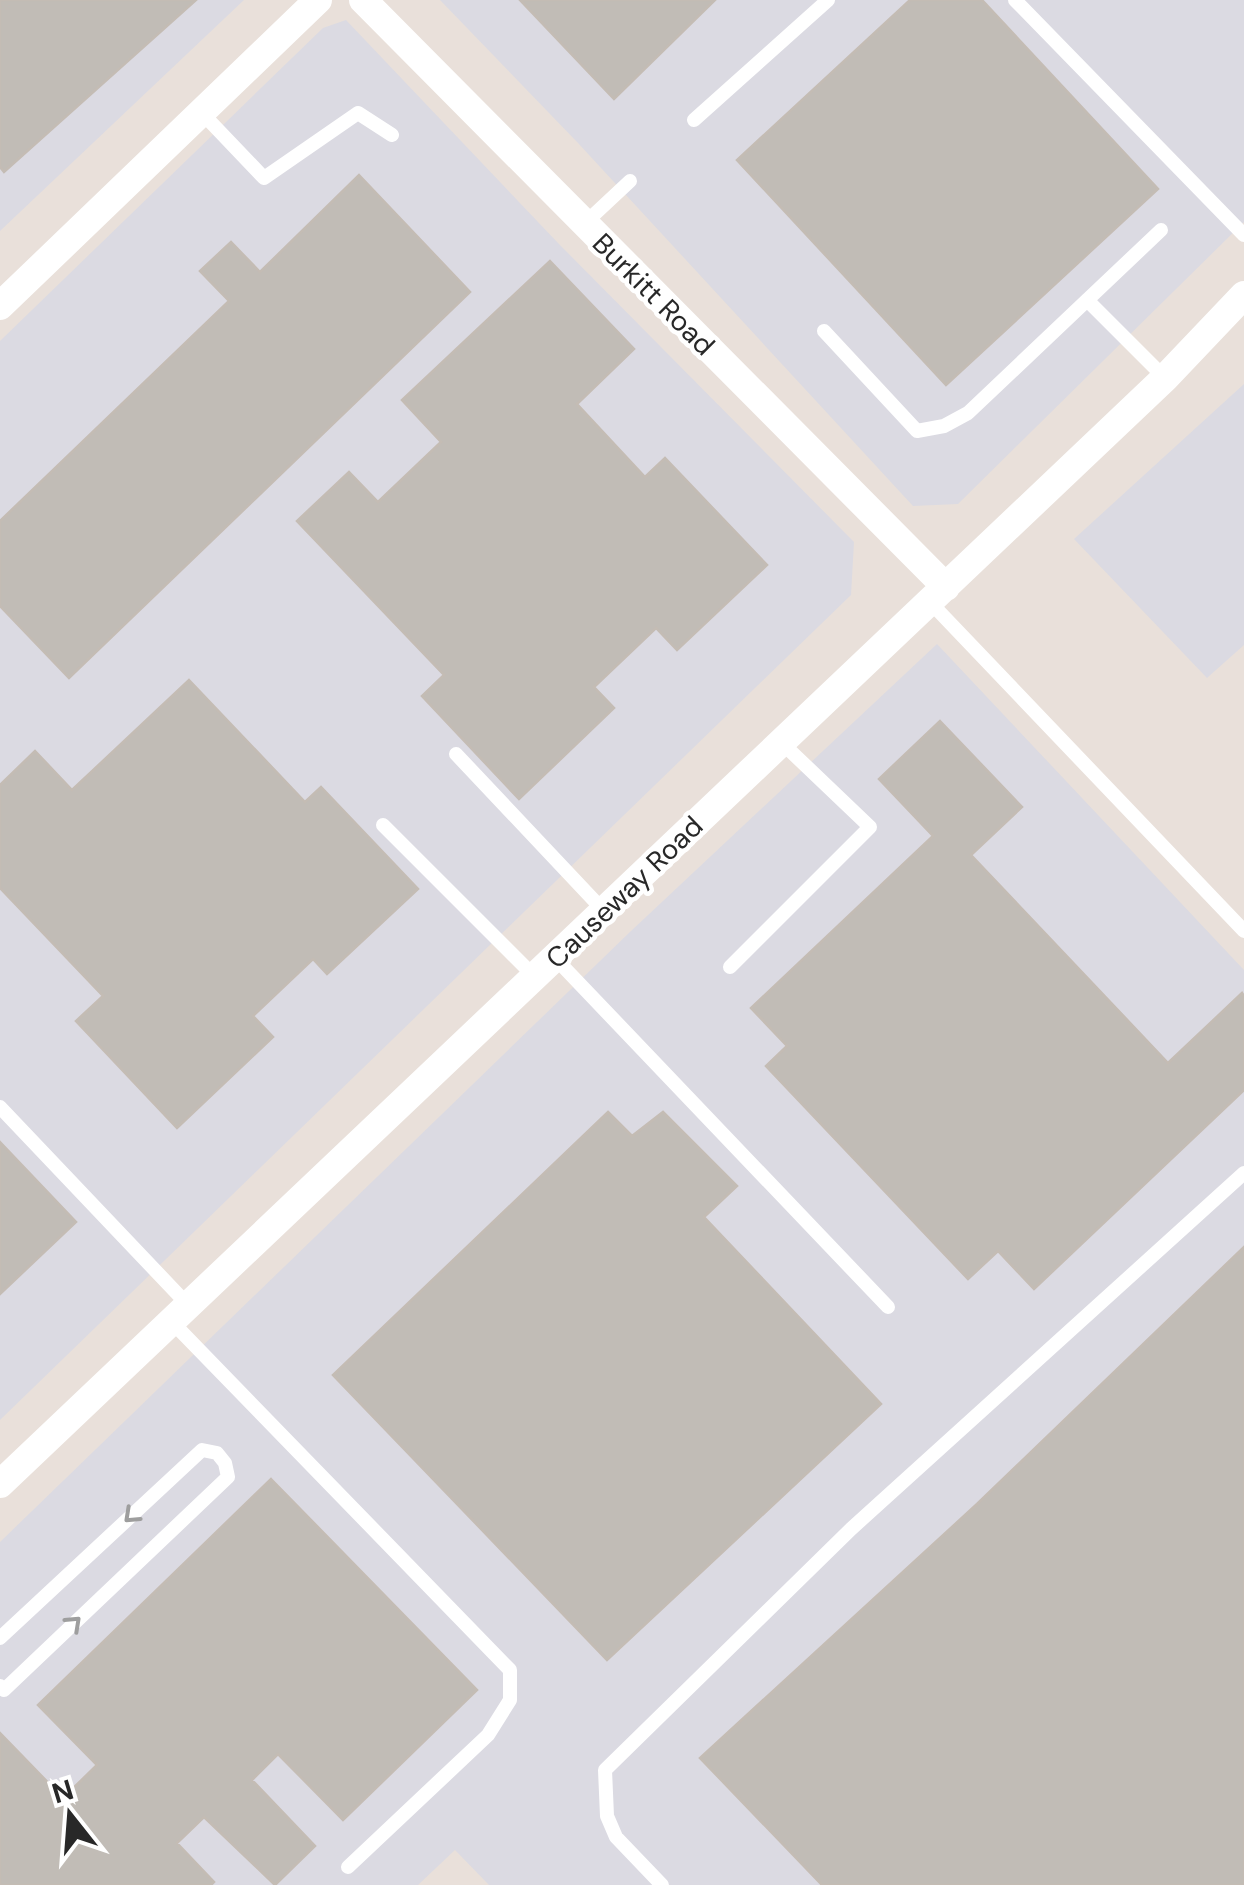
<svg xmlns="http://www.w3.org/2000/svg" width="1244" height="1885" viewBox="0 0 1244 1885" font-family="'DM Sans',sans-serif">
	<rect width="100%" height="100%" fill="#e9e0da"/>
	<path fill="#dbdae2" d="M0,0H244L0,231Z
		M440,0H1244V222L958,504L913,506L578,143Z
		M346,20L558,243L854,542L851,595L0,1420V341L323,28Z
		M1244,384V645L1207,678L1074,539Z
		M937,644L1244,970V1885H489L455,1850L418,1885H0V1542L631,931Z"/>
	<path fill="#c1bcb6" stroke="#c4bcb4" stroke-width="2.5" d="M0,0H196L4,172L0,167Z
		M520,0H715L614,99Z
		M910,0H982L1158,189L946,385L737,160Z
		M359,175L470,292L69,678L0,606V521L229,301L200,271L231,242L260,272Z
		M550,261L634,349L577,404L645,477L665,458L767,565L677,650L656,628L594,687L614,708L519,799L422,696L444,675L297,521L349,472L378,502L441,442L402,400Z
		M189,680L305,802L321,787L418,889L327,974L313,959L253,1016L273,1037L177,1128L76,1021L103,996L0,888V785L35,751L72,790Z
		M940,721L1022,807L971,855L1168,1063L1242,993L1244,996V1090L1034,1289L998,1251L968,1279L766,1066L787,1046L751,1008L933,836L879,779Z
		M608,1112L632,1136L663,1112L737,1186L704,1217L881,1404L607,1660L333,1375Z
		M0,1142L76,1222L0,1294Z
		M1244,1247V1885H822L700,1758L977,1504Z
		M271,1479L477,1690L343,1820L278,1754L252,1780L315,1846L275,1885L204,1817L177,1843L214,1882L211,1885H0V1733L63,1798L97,1765L38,1705Z"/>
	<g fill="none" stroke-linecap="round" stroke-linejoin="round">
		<path stroke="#fff" stroke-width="14" d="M1015,0L1244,235
			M202,113L264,178L358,113L392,135
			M694,120L828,0
			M584,224L630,181
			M1087,300L1165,378
			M824,331L917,431L944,426L968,413L1161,230
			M930,602L1244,931
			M456,754L604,911
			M383,825L535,977
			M555,958L888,1307
			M730,967L870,827L782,743
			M0,1107L189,1306
			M172,1322L510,1670V1700L488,1735L348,1867
			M0,1638L202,1450L217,1453L225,1463L228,1477L4,1690L0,1686
			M662,1885L616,1837L607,1816L605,1770L851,1529L1244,1173"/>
		<path stroke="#fff" stroke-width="28" d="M363,0L946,587
			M0,306L318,0
			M0,1484L1165,378L1244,295"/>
	</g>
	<defs><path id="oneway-chevron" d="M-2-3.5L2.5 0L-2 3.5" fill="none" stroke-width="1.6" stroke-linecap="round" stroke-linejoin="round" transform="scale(2.5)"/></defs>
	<g stroke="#9e9e9e">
		<use href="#oneway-chevron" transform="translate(131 1516) rotate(137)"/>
		<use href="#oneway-chevron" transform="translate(74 1623) rotate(-43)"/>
	</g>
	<g text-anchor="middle" stroke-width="9" stroke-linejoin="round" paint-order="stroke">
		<g font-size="28" fill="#282828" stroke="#fff">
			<text transform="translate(654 294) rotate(45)" y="10">Burkitt Road</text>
			<text transform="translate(624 892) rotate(-44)" y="10">Causeway Road</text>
		</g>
	</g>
	<g transform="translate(70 1815) rotate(343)" stroke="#ffffff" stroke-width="8" paint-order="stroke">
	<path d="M0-8L18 38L0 25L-18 38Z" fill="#282828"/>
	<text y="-15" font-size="28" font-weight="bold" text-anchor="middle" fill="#282828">N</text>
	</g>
</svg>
